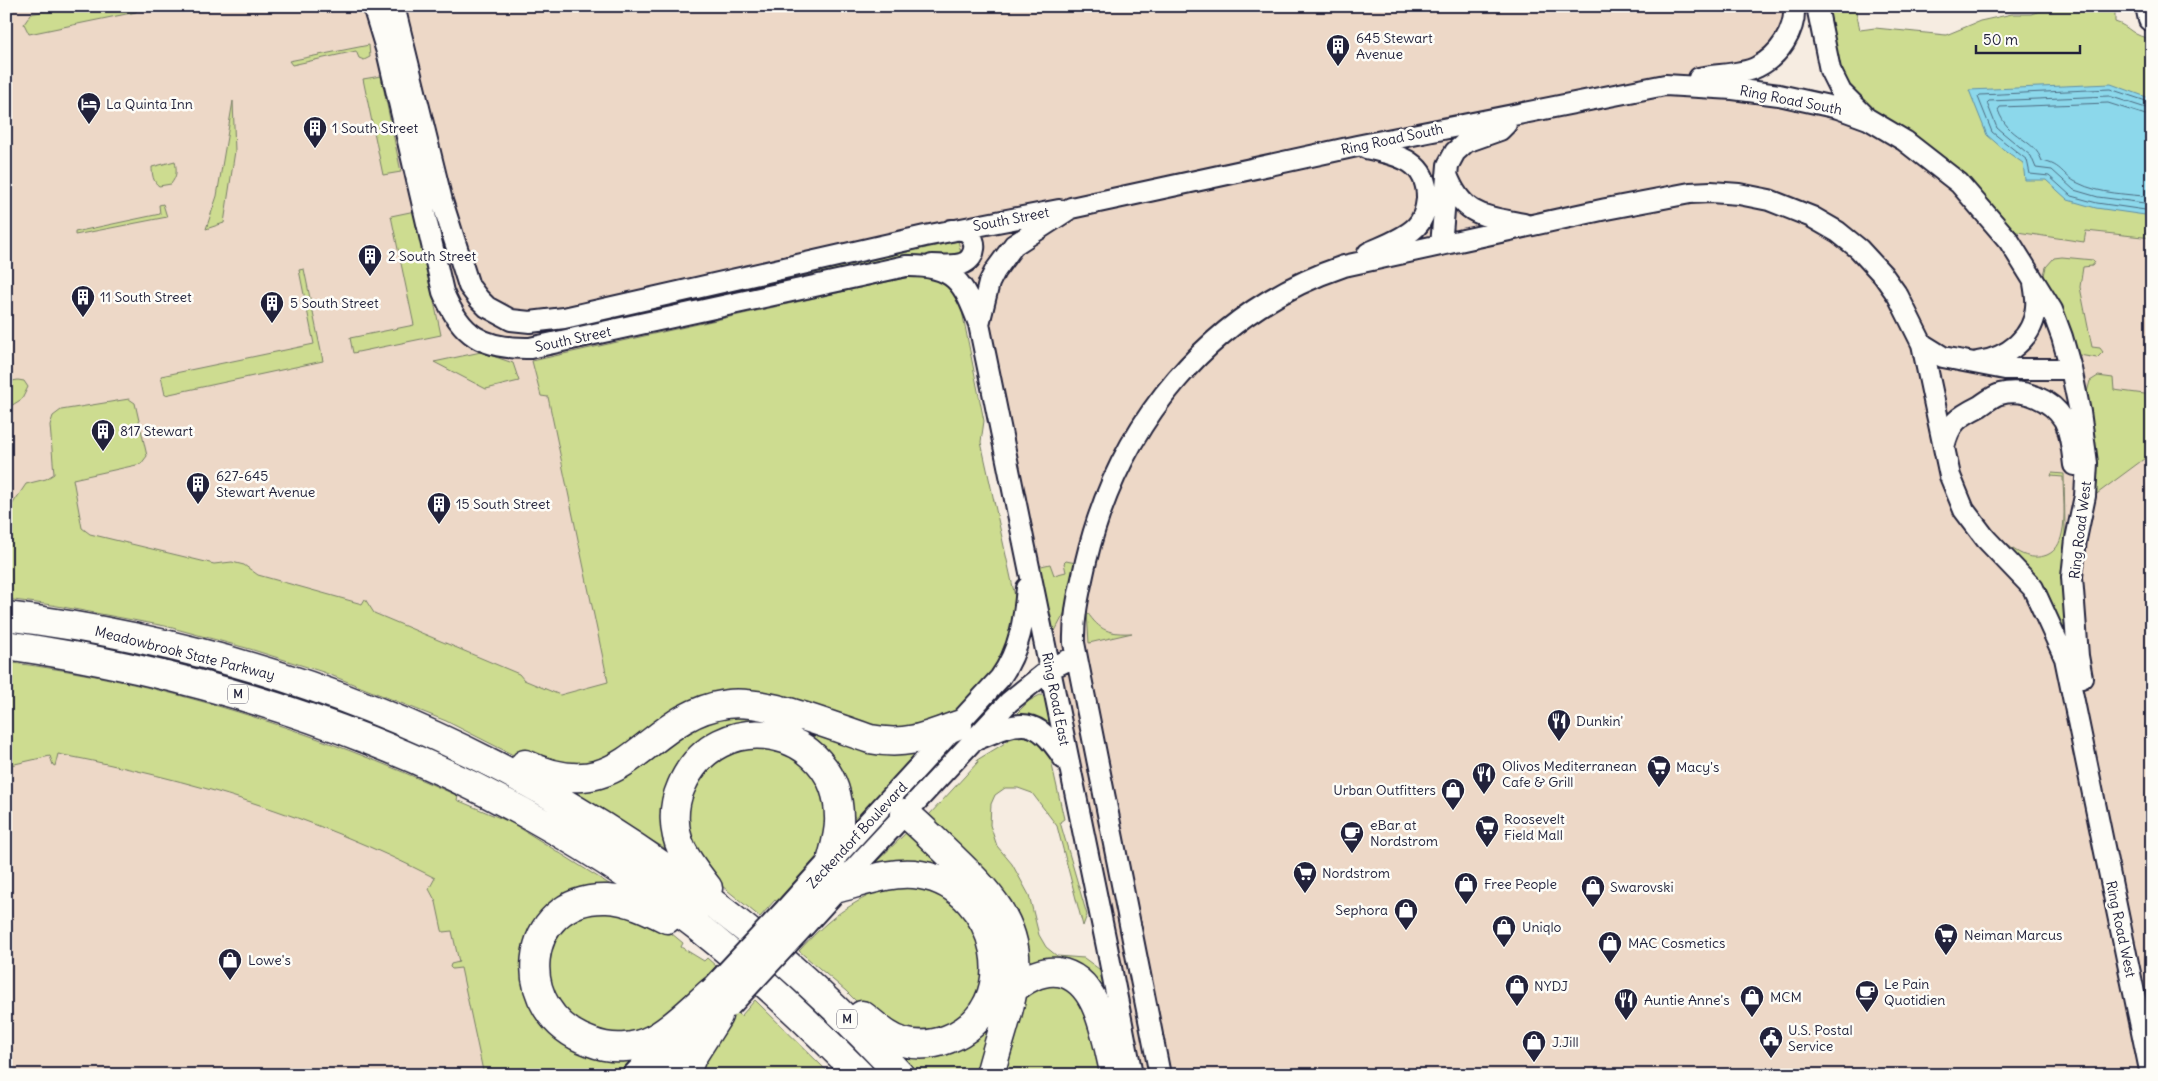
<svg xmlns="http://www.w3.org/2000/svg" width="2158" height="1081" viewBox="0 0 2158 1081" font-family="Delius,sans-serif">
	<rect width="100%" height="100%" fill="#f6ece1"/>
	<filter id="ink" filterUnits="userSpaceOnUse"><feTurbulence type="fractalNoise" baseFrequency=".02" numOctaves="2"/><feDisplacementMap in="SourceGraphic" scale="10" xChannelSelector="R" yChannelSelector="G"/><feConvolveMatrix kernelMatrix="1 2 1 2 8 2 1 2 1" color-interpolation-filters="sRGB"/></filter>
	<g filter="url(#ink)">
		<path fill="#edd8c7" d="M6,6H1789L1786,30L1758,61L1687,82L1779,95L1929,158L2009,241L2043,218L2086,231L2152,238V1075H1132L979,324L989,287L947,297L610,683L559,697L6,522Z
			M6,727L442,858L519,1075H6Z"/>
		<path fill="#cddc90" stroke="#787f66" d="M68,6H138V8L136,12L29,34L24,24L31,14Z
			M1823,6H1855L1860,30L1875,28L1946,35L1980,21L2012,14H2031L2057,6H2072L2083,9L2086,6H2118L2115,11V22C2130,26 2133,38 2152,38V238L2086,231L2084,242L2017,232L1869,108L1842,79Z
			M369,45L370,57L364,60L359,58L356,51L292,65L289,61Z
			M381,76L401,172L383,175L363,79Z
			M233,101L235,151L224,223L206,229L217,196Z
			M175,161C177,171 177,176 171,184L159,186C153,182 152,174 152,167Z
			M163,204L167,217L75,235V232L160,214L159,205Z
			M415,211L441,335L353,353L350,338L414,325L391,216Z
			M958,241L962,256L544,338L584,323Z
			M2062,257L2093,260L2095,262L2092,266L2083,267L2080,287L2092,347L2100,348L2103,352L2097,358L2079,355L2076,351L2044,275L2046,267L2054,258Z
			M304,269L323,361L165,395L161,376L314,344L299,270Z
			M918,275C940,279 948,282 960,301L984,421L981,442L1016,601L1017,617L996,673L955,717L913,737L757,699L604,769L529,763L446,721L323,672L250,649L165,626L52,605L6,599V514L26,484L46,479L54,474L50,425L53,416L61,410L129,399L135,403L147,456L141,464L73,479L82,528L90,534L214,564L232,562L244,565L258,575L362,604L365,599L374,613L519,674L524,680L560,695L608,682L548,397L541,396L532,361Z
			M481,352L513,363L519,381L486,389L434,362Z
			M2098,376L2113,378L2114,390L2152,395V453L2094,496L2096,452L2087,392L2090,381Z
			M18,380L24,381L28,387L22,399L6,409V382Z
			M2052,473L2064,474L2067,638L2041,586L2001,544L1967,496C1985,518 2013,568 2047,555C2056,551 2060,543 2062,534C2066,516 2063,495 2063,477L2051,476Z
			M1066,561L1076,563L1065,612L1055,631L1048,622L1037,567L1050,564L1054,575L1066,572L1064,563Z
			M1087,612C1100,631 1109,634 1132,633L1089,643Z
			M6,662C164,681 314,731 458,796L457,800L512,823L625,894L546,920L532,998L631,1056L632,1061L635,1063L624,1075H469L483,1071L461,968L452,969L450,967L451,964L459,962L452,931L443,932L442,930L436,902L429,889L435,878C312,815 193,780 58,754L55,766L53,765L50,756L6,766Z
			M1040,695L1047,696L1054,733L1013,717L1029,701Z
			M739,712L916,749L919,753L852,829L793,738L705,749L668,850L569,792L574,787L684,728Z
			M1012,735H1035L1050,756L1064,819L1060,822L1087,915L1083,926L1057,826L1032,793L1018,788H1005L995,795L991,804L990,825L997,846L1012,864L1029,895L1039,935L1046,947L1057,956L1084,958L1103,972L1110,1002L1032,973L931,826L929,815L978,762L977,760L1005,743Z
			M757,744L806,759L832,802L824,857L781,905L775,900L760,917L711,877L696,860L683,806L709,762Z
			M909,830L944,862L937,872L872,866Z
			M880,886L933,887L974,919L987,988L944,1036L884,1029L846,991L799,951C826,921 844,907 880,890Z
			M598,907L659,923L683,943L681,947L704,961L707,958L716,966L698,986L667,1027L593,1038L544,991L553,934Z
			M1051,980L1078,989L1109,1075H1001L1019,1001Z
			M755,1000L827,1071L829,1075H693L710,1043L737,1013L741,1016Z
			M984,1021L997,1026L985,1075H916L901,1057L905,1051Z"/>
		<path fill="#8cd8eb" stroke="#628fa5" d="M2111,84L2152,99V216L2096,208L2068,200L2046,180H2025L2023,163L2003,149L1987,135L1969,90Z"/>
		<g fill="none" stroke-linecap="round" stroke-linejoin="round">
			<path stroke="#4c6b81" stroke-width="1" d="M2152,103L2110,89L1980,95L1978,97L1992,132L2027,160L2030,174L2049,176L2071,196L2097,203L2152,211
				M2152,110L2109,96L1989,101L1987,103L1997,128L2031,156L2036,168L2052,170L2074,190L2098,197L2152,204
				M2152,117L2108,103L2000,107L1998,110C2008,139 2034,138 2042,161C2063,165 2062,176 2078,183C2099,194 2129,194 2152,197"/>
			<g stroke="#22223b" stroke-width="24">
				<path id="minor" d="M373,6L388,55L443,292C461,336 483,349 530,348L906,266C955,265 963,282 979,324L1107,947L1132,1075
					M394,6L442,201L469,286L479,299L487,307L511,320L530,322L564,318L925,236L1059,210
					M1817,6L1830,70L1841,92L1863,114
					M2146,6L2149,20
					M1699,78C1716,74 1742,75 1757,67C1779,56 1796,31 1794,6
					M1366,148C1397,155 1428,160 1427,199C1426,209 1423,220 1416,227C1404,239 1383,246 1368,253
					M1447,175C1463,217 1485,216 1524,224
					M1441,245L1448,165L1455,152L1466,142L1500,130L1506,124
					M932,265C941,265 955,267 964,263C976,257 978,240 967,232C963,229 956,230 951,230
					M979,324L989,283L995,271L1014,245L1071,208L1357,146L1665,85L1733,89L1779,95L1838,108L1868,119L1905,141L1959,183L2009,241L2052,310L2062,337L2071,369L2080,412L2087,463L2085,496L2076,539L2072,577L2078,656L2082,678
					M1922,344L1943,357L2005,369H2071
					M1978,362C2007,358 2034,338 2036,307C2037,299 2035,290 2034,283
					M1944,447C1950,422 1958,417 1980,406C1986,402 1993,396 2000,394C2024,388 2051,399 2064,420C2071,433 2072,450 2074,465
					M978,739C1022,720 1035,715 1064,759
					M833,860L1000,678C1020,650 1024,620 1027,588
					M835,889L1009,702L1050,669L1076,656
					M1160,1075L1074,643C1073,615 1080,589 1086,561C1118,425 1210,311 1344,266L1606,209L1690,193L1711,192L1739,194L1769,200L1812,217L1838,232L1859,249L1883,275L1898,296L1922,344L1950,476L1964,510L1986,539L2033,588L2065,658L2151,1075"/>
			</g>
			<g stroke="#22223b" stroke-width="29">
				<path id="major" d="M787,911L831,862
					M803,924L835,889
					M636,1075L681,1027
					M662,1075L700,1034"/>
			</g>
			<g stroke="#22223b" stroke-width="31">
				<path id="highway" d="M6,616C353,659 664,817 900,1075
					M6,645C255,681 497,770 697,926C755,972 808,1022 860,1075
					M525,764C627,812 642,716 727,704C766,699 831,726 870,739C905,746 926,737 958,725
					M905,813C921,826 935,841 950,855C985,889 1020,921 1015,974C1012,1008 998,1042 990,1075
					M708,888C699,876 689,864 682,850C673,831 672,807 681,787C716,703 838,725 839,817C840,832 835,847 831,862
					M835,889C863,882 892,870 921,875C1000,888 1027,1008 948,1039C933,1045 918,1046 903,1042C886,1037 876,1025 862,1015
					M667,919C649,910 629,900 607,899C520,896 509,1014 591,1042C611,1050 634,1049 653,1039C673,1029 695,1006 712,991
					M1012,990C1025,979 1041,970 1058,972C1100,978 1106,1041 1115,1075
					M685,1075L692,1057L718,1016"/>
			</g>
			<use href="#minor" stroke="#fdfcf7" stroke-width="20"/>
			<use href="#major" stroke="#fdfcf7" stroke-width="25"/>
			<use href="#highway" stroke="#fdfcf7" stroke-width="28"/>
			<g stroke="#22223b" stroke-width="29" stroke-linecap="butt">
				<path id="major-bridge" d="M712,991L787,911
					M728,1005L803,924"/>
			</g>
			<use href="#major-bridge" stroke="#fdfcf7" stroke-width="25"/>
		</g>
	</g>
	<defs>
		<g id="building-pin" transform="scale(1.25)"><path d="M0 17L-7.5 6A9.5 9.5 0 1 1 7.5 6Z" fill="#22223b" stroke="#fdfcf7"/><path d="M-4-6H4V6H1V3H-1V6H-4ZM-2.5-4.3h1.7v1.8h-1.7ZM.8-4.3h1.7v1.8H.8ZM-2.5-1h1.7V.8h-1.7ZM.8-1h1.7V.8H.8Z" fill="#fff"/></g>
		<g id="hotel-pin" transform="scale(1.25)"><path d="M0 17L-7.5 6A9.5 9.5 0 1 1 7.5 6Z" fill="#22223b" stroke="#fdfcf7"/><path d="M-6-4.5h1.5V1H6V5H4.5V3h-9V5H-6ZM-4 0a1.8 1.8 0 1 1 3.6 0ZM.5 0V-2.5h3Q6-2.5 6 0Z" fill="#fff"/></g>
		<g id="restaurant-pin" transform="scale(1.25)"><path d="M0 17L-7.5 6A9.5 9.5 0 1 1 7.5 6Z" fill="#22223b" stroke="#fdfcf7"/><path d="M-5-6h1v4h1v-4h1v4h1v-4h1v5L-1.5 .5V6h-2V.5L-5-1ZM5-6V6H3V1.5H1.5Q1.5-4 5-6Z" fill="#fff"/></g>
		<g id="supermarket-pin" transform="scale(1.25)"><path d="M0 17L-7.5 6A9.5 9.5 0 1 1 7.5 6Z" fill="#22223b" stroke="#fdfcf7"/><path d="M-6-5.5h2.5l.6 2H6L4.5 2H-2.5L-4.4-4H-6ZM-1.5 3.2a1.3 1.3 0 1 0 .1 0ZM3 3.2a1.3 1.3 0 1 0 .1 0Z" fill="#fff"/></g>
		<g id="shop-pin" transform="scale(1.25)"><path d="M0 17L-7.5 6A9.5 9.5 0 1 1 7.5 6Z" fill="#22223b" stroke="#fdfcf7"/><path d="M-5-2.5h2.3a2.7 3.5 0 0 1 5.4 0H5L5.5 6h-11ZM-1.5-2.5h3a1.5 2.3 0 0 0-3 0Z" fill="#fff"/></g>
		<g id="cafe-pin" transform="scale(1.25)"><path d="M0 17L-7.5 6A9.5 9.5 0 1 1 7.5 6Z" fill="#22223b" stroke="#fdfcf7"/><path d="M-5.5-4.5H6V0H3Q3 3.5 0 3.5H-2.5Q-5.5 3.5-5.5 0ZM3-3.2v2h1.7v-2ZM-6 4.5H4V6H-6Z" fill="#fff"/></g>
		<g id="civic-pin" transform="scale(1.25)"><path d="M0 17L-7.5 6A9.5 9.5 0 1 1 7.5 6Z" fill="#22223b" stroke="#fdfcf7"/><path d="M-.6-6.5H3V-4.5H.6V-3L4-1V1h2V6H-6V1h2V-1L-.6-3ZM-1.2 2.5V6h2.4V2.5Z" fill="#fff"/></g>
	</defs>
	<g fill-rule="evenodd">
		<use href="#building-pin" x="1338" y="46"/>
		<use href="#hotel-pin" x="89" y="104"/>
		<use href="#building-pin" x="315" y="128"/>
		<use href="#building-pin" x="370" y="256"/>
		<use href="#building-pin" x="83" y="297"/>
		<use href="#building-pin" x="272" y="303"/>
		<use href="#building-pin" x="103" y="431"/>
		<use href="#building-pin" x="198" y="484"/>
		<use href="#building-pin" x="439" y="504"/>
		<use href="#restaurant-pin" x="1559" y="721"/>
		<use href="#supermarket-pin" x="1659" y="767"/>
		<use href="#restaurant-pin" x="1484" y="774"/>
		<use href="#shop-pin" x="1453" y="790"/>
		<use href="#supermarket-pin" x="1487" y="827"/>
		<use href="#cafe-pin" x="1352" y="833"/>
		<use href="#supermarket-pin" x="1305" y="873"/>
		<use href="#shop-pin" x="1466" y="884"/>
		<use href="#shop-pin" x="1593" y="887"/>
		<use href="#shop-pin" x="1406" y="910"/>
		<use href="#shop-pin" x="1504" y="927"/>
		<use href="#supermarket-pin" x="1946" y="935"/>
		<use href="#shop-pin" x="1610" y="943"/>
		<use href="#shop-pin" x="230" y="960"/>
		<use href="#shop-pin" x="1517" y="986"/>
		<use href="#cafe-pin" x="1867" y="992"/>
		<use href="#shop-pin" x="1752" y="997"/>
		<use href="#restaurant-pin" x="1626" y="1000"/>
		<use href="#civic-pin" x="1771" y="1038"/>
		<use href="#shop-pin" x="1534" y="1042"/>
	</g>
	<g text-anchor="middle" stroke-width="5" stroke-linejoin="round" paint-order="stroke">
		<g fill="#fdfcf7" stroke="#646373" stroke-width="1">
			<rect x="228" y="684.5" width="20" height="19" rx="4"/>
			<rect x="837" y="1009.5" width="20" height="19" rx="4"/>
		</g>
		<g font-size="12" font-weight="bold" fill="#22223b">
			<text x="238" y="698">M</text>
			<text x="847" y="1023">M</text>
		</g>
		<g font-size="14" fill="#22223b" stroke="#fdfcf7" text-anchor="start">
			<text x="1356" y="43">645 Stewart<tspan x="1356" dy="16">Avenue</tspan></text>
			<text x="106" y="109">La Quinta Inn</text>
			<text x="332" y="133">1 South Street</text>
			<text x="388" y="261">2 South Street</text>
			<text x="100" y="302">11 South Street</text>
			<text x="290" y="308">5 South Street</text>
			<text x="120" y="436">817 Stewart</text>
			<text x="216" y="481">627-645<tspan x="216" dy="16">Stewart Avenue</tspan></text>
			<text x="456" y="509">15 South Street</text>
			<text x="1576" y="726">Dunkin'</text>
			<text x="1502" y="771">Olivos Mediterranean<tspan x="1502" dy="16">Cafe &amp; Grill</tspan></text>
			<text x="1676" y="772">Macy's</text>
			<text x="1436" y="795" text-anchor="end">Urban Outfitters</text>
			<text x="1504" y="824">Roosevelt<tspan x="1504" dy="16">Field Mall</tspan></text>
			<text x="1370" y="830">eBar at<tspan x="1370" dy="16">Nordstrom</tspan></text>
			<text x="1322" y="878">Nordstrom</text>
			<text x="1484" y="889">Free People</text>
			<text x="1610" y="892">Swarovski</text>
			<text x="1388" y="915" text-anchor="end">Sephora</text>
			<text x="1522" y="932">Uniqlo</text>
			<text x="1964" y="940">Neiman Marcus</text>
			<text x="1628" y="948">MAC Cosmetics</text>
			<text x="248" y="965">Lowe's</text>
			<text x="1884" y="989">Le Pain<tspan x="1884" dy="16">Quotidien</tspan></text>
			<text x="1534" y="991">NYDJ</text>
			<text x="1770" y="1002">MCM</text>
			<text x="1644" y="1005">Auntie Anne's</text>
			<text x="1788" y="1035">U.S. Postal<tspan x="1788" dy="16">Service</tspan></text>
			<text x="1552" y="1047">J.Jill</text>
		</g>
		<g font-size="14" fill="#22223b" stroke="#fdfcf7">
			<text transform="translate(1791 100) rotate(11)" y="5">Ring Road South</text>
			<text transform="translate(1392 139) rotate(-12)" y="5">Ring Road South</text>
			<text transform="translate(1011 219) rotate(-11)" y="5">South Street</text>
			<text transform="translate(573 339) rotate(-12)" y="5">South Street</text>
			<text transform="translate(2080 530) rotate(-83)" y="5">Ring Road West</text>
			<text transform="translate(185 653) rotate(14)" y="5">Meadowbrook State Parkway</text>
			<text transform="translate(1056 699) rotate(79)" y="5">Ring Road East</text>
			<text transform="translate(857 835) rotate(-47)" y="5">Zeckendorf Boulevard</text>
			<text transform="translate(2121 929) rotate(78)" y="5">Ring Road West</text>
		</g>
	</g>
	<rect width="2158" height="1081" fill="none" stroke="#fdfcf7" stroke-width="25"/>
	<rect x="12" y="12" width="2133" height="1056" fill="none" stroke="#22223b" stroke-width="2" filter="url(#ink)"/>
	<path d="M1976 45v8h104v-8" fill="none" stroke="#22223b" stroke-width="2.5"/>
	<text x="1983" y="45" font-size="15" fill="#22223b" stroke="#fdfcf7" stroke-width="4" paint-order="stroke">50 m</text>
</svg>
